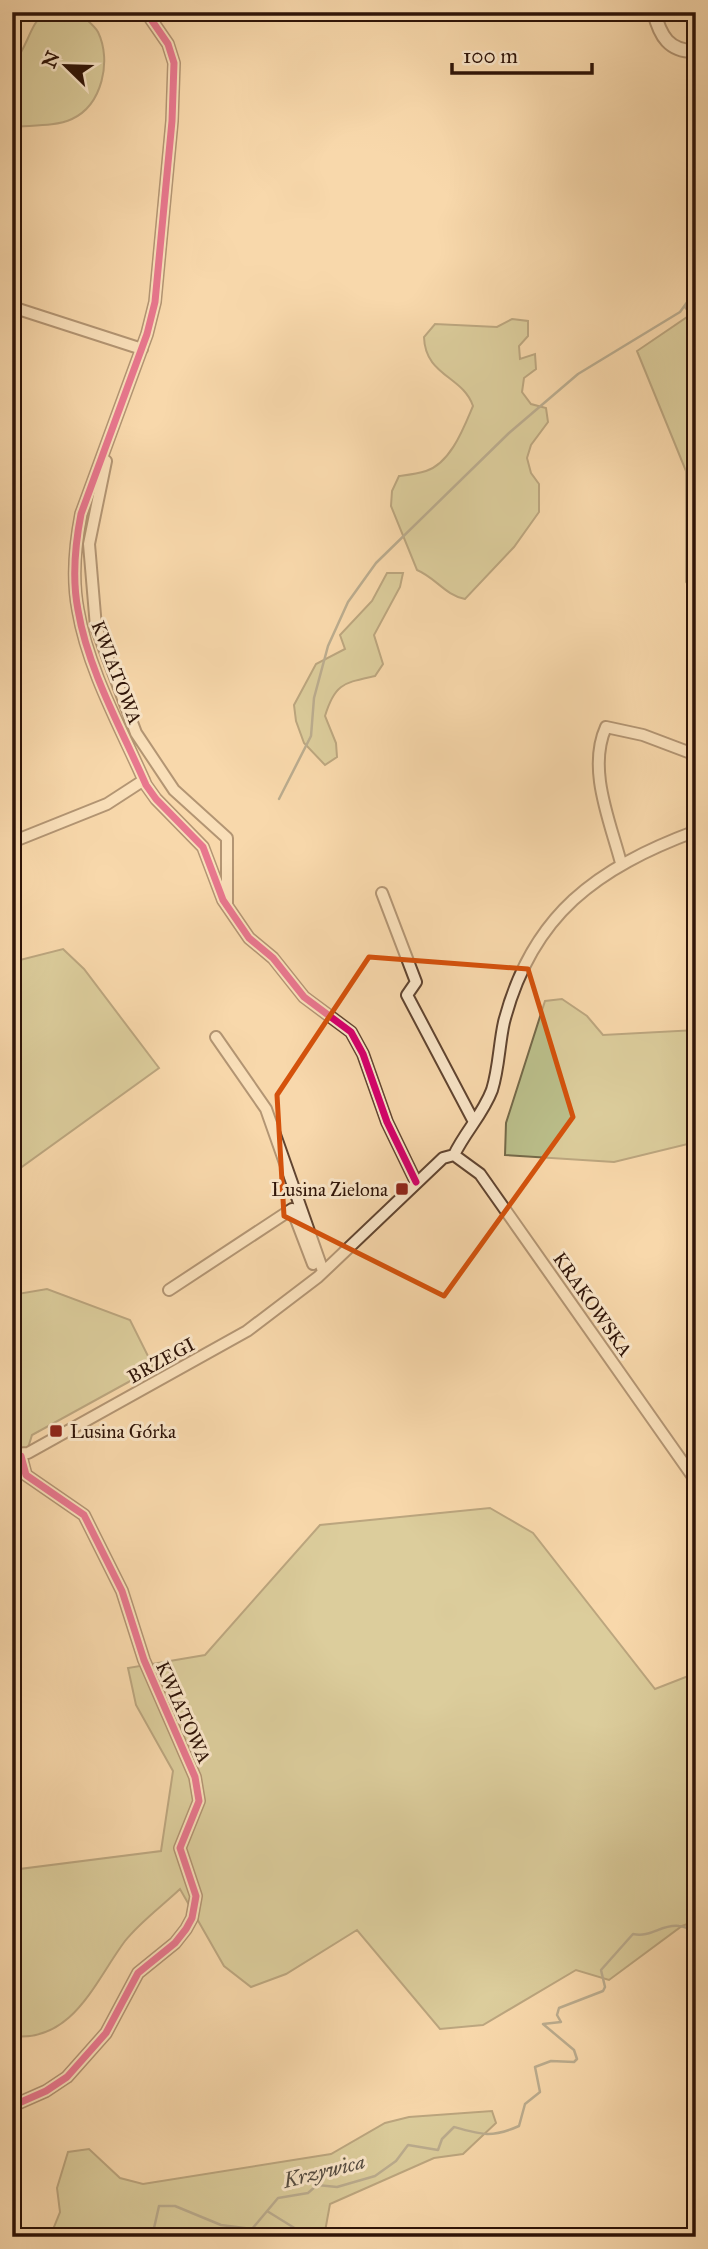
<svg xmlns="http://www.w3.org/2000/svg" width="708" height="2249" viewBox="0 0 708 2249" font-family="'IM FELL Great Primer',serif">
	<rect width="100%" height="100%" fill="#f8d8ac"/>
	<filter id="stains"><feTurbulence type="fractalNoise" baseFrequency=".00286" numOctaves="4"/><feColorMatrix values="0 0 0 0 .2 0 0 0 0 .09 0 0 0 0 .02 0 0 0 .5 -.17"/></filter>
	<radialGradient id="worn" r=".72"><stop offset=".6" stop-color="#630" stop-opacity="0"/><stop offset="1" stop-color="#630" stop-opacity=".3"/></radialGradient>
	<path fill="#bbbf8b" stroke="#746949" stroke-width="2" d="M45,12H79C85,19 94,25 98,32C112,61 102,105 72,119C55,127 31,125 12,127V65C27,50 29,25 45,12Z
		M696,311V596L686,582V471L637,351Z
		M512,319L528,321V336L519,346L520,359L535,354L536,369L524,378L522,392L531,404L546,408L548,422L531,445L527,458L531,473L539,484V512L514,547L465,599C445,595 436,578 417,570L391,506L392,491L399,476C407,475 417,474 426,471C451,463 464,427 473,406C463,376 425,376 424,337L435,324L497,327Z
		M387,573H403L400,587L374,635L383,664L375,676C344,683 335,683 325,716L336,743L337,757L325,765L304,743L296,721L294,705L316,664L345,649L340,635L372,601Z
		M63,949L84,969L159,1068L12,1174V962Z
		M562,999L587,1016L603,1035L696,1030V1142L614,1162L505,1155L506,1123L545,1001Z
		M12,1285L18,1294L47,1289L130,1320L154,1368L32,1435L15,1490Z
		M490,1508L533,1533L655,1689L696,1673V1921L682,1926L609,1980L576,1970L483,2025L440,2029L357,1930L286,1974L251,1987L224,1966L180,1889C162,1906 140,1922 125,1941C95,1981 73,2043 12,2036V1870L161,1851L173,1771L136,1705L128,1668L205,1655L320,1525Z
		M492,2111L496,2123L463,2154L434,2158L330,2204L324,2237H50L60,2212L57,2188L68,2152L89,2149L120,2178L143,2184L331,2154L385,2123L409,2117Z"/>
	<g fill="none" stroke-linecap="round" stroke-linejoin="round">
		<path stroke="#72776c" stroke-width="2.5" d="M685,307L696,321
			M279,799L311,736L314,698L328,646L348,602L376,563L509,433L578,374L680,312L688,301L696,274
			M267,2211L309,2237
			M152,2237L159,2206H175L221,2225L252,2229L278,2198L308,2193L317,2185L337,2187L375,2176L396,2161L408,2145L438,2150L442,2139L454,2127C482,2135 492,2138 519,2126L525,2104L540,2092L535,2067L551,2061L574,2062L577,2059L574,2050L543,2024L561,2022L557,2015L559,2008L603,1991L605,1987L601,1970L633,1934C651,1938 661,1924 679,1926C685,1926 689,1930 696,1930"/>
		<g stroke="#604430" stroke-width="14">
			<path id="minor" d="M146,12L168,44L174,63L172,121L155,302L147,334L81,514C75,545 72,579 78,610C88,670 122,730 146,785L156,799L203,847L223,900L249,938L273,958L304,997L351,1032L363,1054L387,1122L416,1182
				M12,307L142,349
				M106,461L89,544L96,627L136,733L174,790L227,838V906
				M12,842L107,804L144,780
				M621,863C610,821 587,769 606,727L643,735L696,755
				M382,893L416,982L407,995L474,1122
				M216,1037L266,1109L323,1271
				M454,1155C465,1132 483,1114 492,1090C499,1068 499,1044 504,1022C532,914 597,868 696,831
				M454,1155L480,1174L696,1481
				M169,1290L292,1209L313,1264
				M12,1454L28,1453L247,1331L318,1277L443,1158L454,1155
				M12,2106L46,2091L67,2077L106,2033L138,1973L175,1943L186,1929L192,1918L196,1896L180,1848L199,1801L195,1777L144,1660L122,1591L84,1515L26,1475L21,1456"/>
		</g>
		<g stroke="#604430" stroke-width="16">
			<path id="tertiary" d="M654,12C660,36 669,52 696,51"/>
		</g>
		<use href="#minor" stroke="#fae6c9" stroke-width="10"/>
		<use href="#tertiary" stroke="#fae6c9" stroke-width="12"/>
		<g stroke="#fae6c9" stroke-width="11">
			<path id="cycleway" d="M146,12L168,44L174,63L172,121L155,302L147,334L81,514C75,545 72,579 78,610C88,670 122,730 146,785L156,799L203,847L223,900L249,938L273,958L304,997L351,1032L363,1054L387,1122L416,1182
				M12,2106L46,2091L67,2077L106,2033L138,1973L175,1943L186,1929L192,1918L196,1896L180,1848L199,1801L195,1777L144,1660L122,1591L84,1515L26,1475L21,1456"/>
		</g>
		<use href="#cycleway" stroke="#d6006c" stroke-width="7"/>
	</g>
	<path d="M0 0H708V2249H0ZM369,957L528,969L573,1117L444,1296L284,1216L277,1095Z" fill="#f8d8ac" fill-opacity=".55" fill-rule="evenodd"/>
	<path fill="none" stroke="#d5520c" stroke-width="5" stroke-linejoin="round" d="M369,957L528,969L573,1117L444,1296L284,1216L277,1095Z"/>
	<g fill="#8f2418" stroke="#fae6c9" stroke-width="2.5">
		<rect x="395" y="1182" width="14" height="14" rx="3.5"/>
		<rect x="49" y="1424" width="14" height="14" rx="3.5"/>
	</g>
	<g text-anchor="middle" stroke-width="6" stroke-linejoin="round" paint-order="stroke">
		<g font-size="19" fill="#2e1307" stroke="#fae6c9">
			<text transform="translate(117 672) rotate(69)" y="7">KWIATOWA</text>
			<text transform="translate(593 1304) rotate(55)" y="7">KRAKOWSKA</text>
			<text transform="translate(161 1360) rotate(-29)" y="7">BRZEGI</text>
			<text transform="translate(184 1712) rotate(66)" y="7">KWIATOWA</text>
		</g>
		<g font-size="19" fill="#2e1307" stroke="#fae6c9" text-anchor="end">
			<text x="388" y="1196">Lusina Zielona</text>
			<text x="70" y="1438" text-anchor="start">Lusina Górka</text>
		</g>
		<g font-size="21" font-style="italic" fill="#564d42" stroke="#fae6c9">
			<text transform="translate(324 2171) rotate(-14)" y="7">Krzywica</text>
		</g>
	</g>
	<rect width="708" height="2249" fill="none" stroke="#f8d8ac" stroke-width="42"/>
	<rect x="14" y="14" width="680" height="2221" fill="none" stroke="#2e1307" stroke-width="3.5"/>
	<rect x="21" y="21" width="666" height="2207" fill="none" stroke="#2e1307" stroke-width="2"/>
	<g transform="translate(66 66) rotate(293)" stroke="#fae6c9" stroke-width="5" paint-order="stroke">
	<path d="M0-5L12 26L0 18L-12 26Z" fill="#2e1307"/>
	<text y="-10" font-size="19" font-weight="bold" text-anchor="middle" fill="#2e1307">N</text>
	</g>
	<path d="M452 63v10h140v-10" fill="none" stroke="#2e1307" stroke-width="3.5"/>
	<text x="463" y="63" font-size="21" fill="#2e1307" stroke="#fae6c9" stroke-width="5" paint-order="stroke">100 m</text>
	<rect width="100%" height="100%" filter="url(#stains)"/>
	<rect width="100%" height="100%" fill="url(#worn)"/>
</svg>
